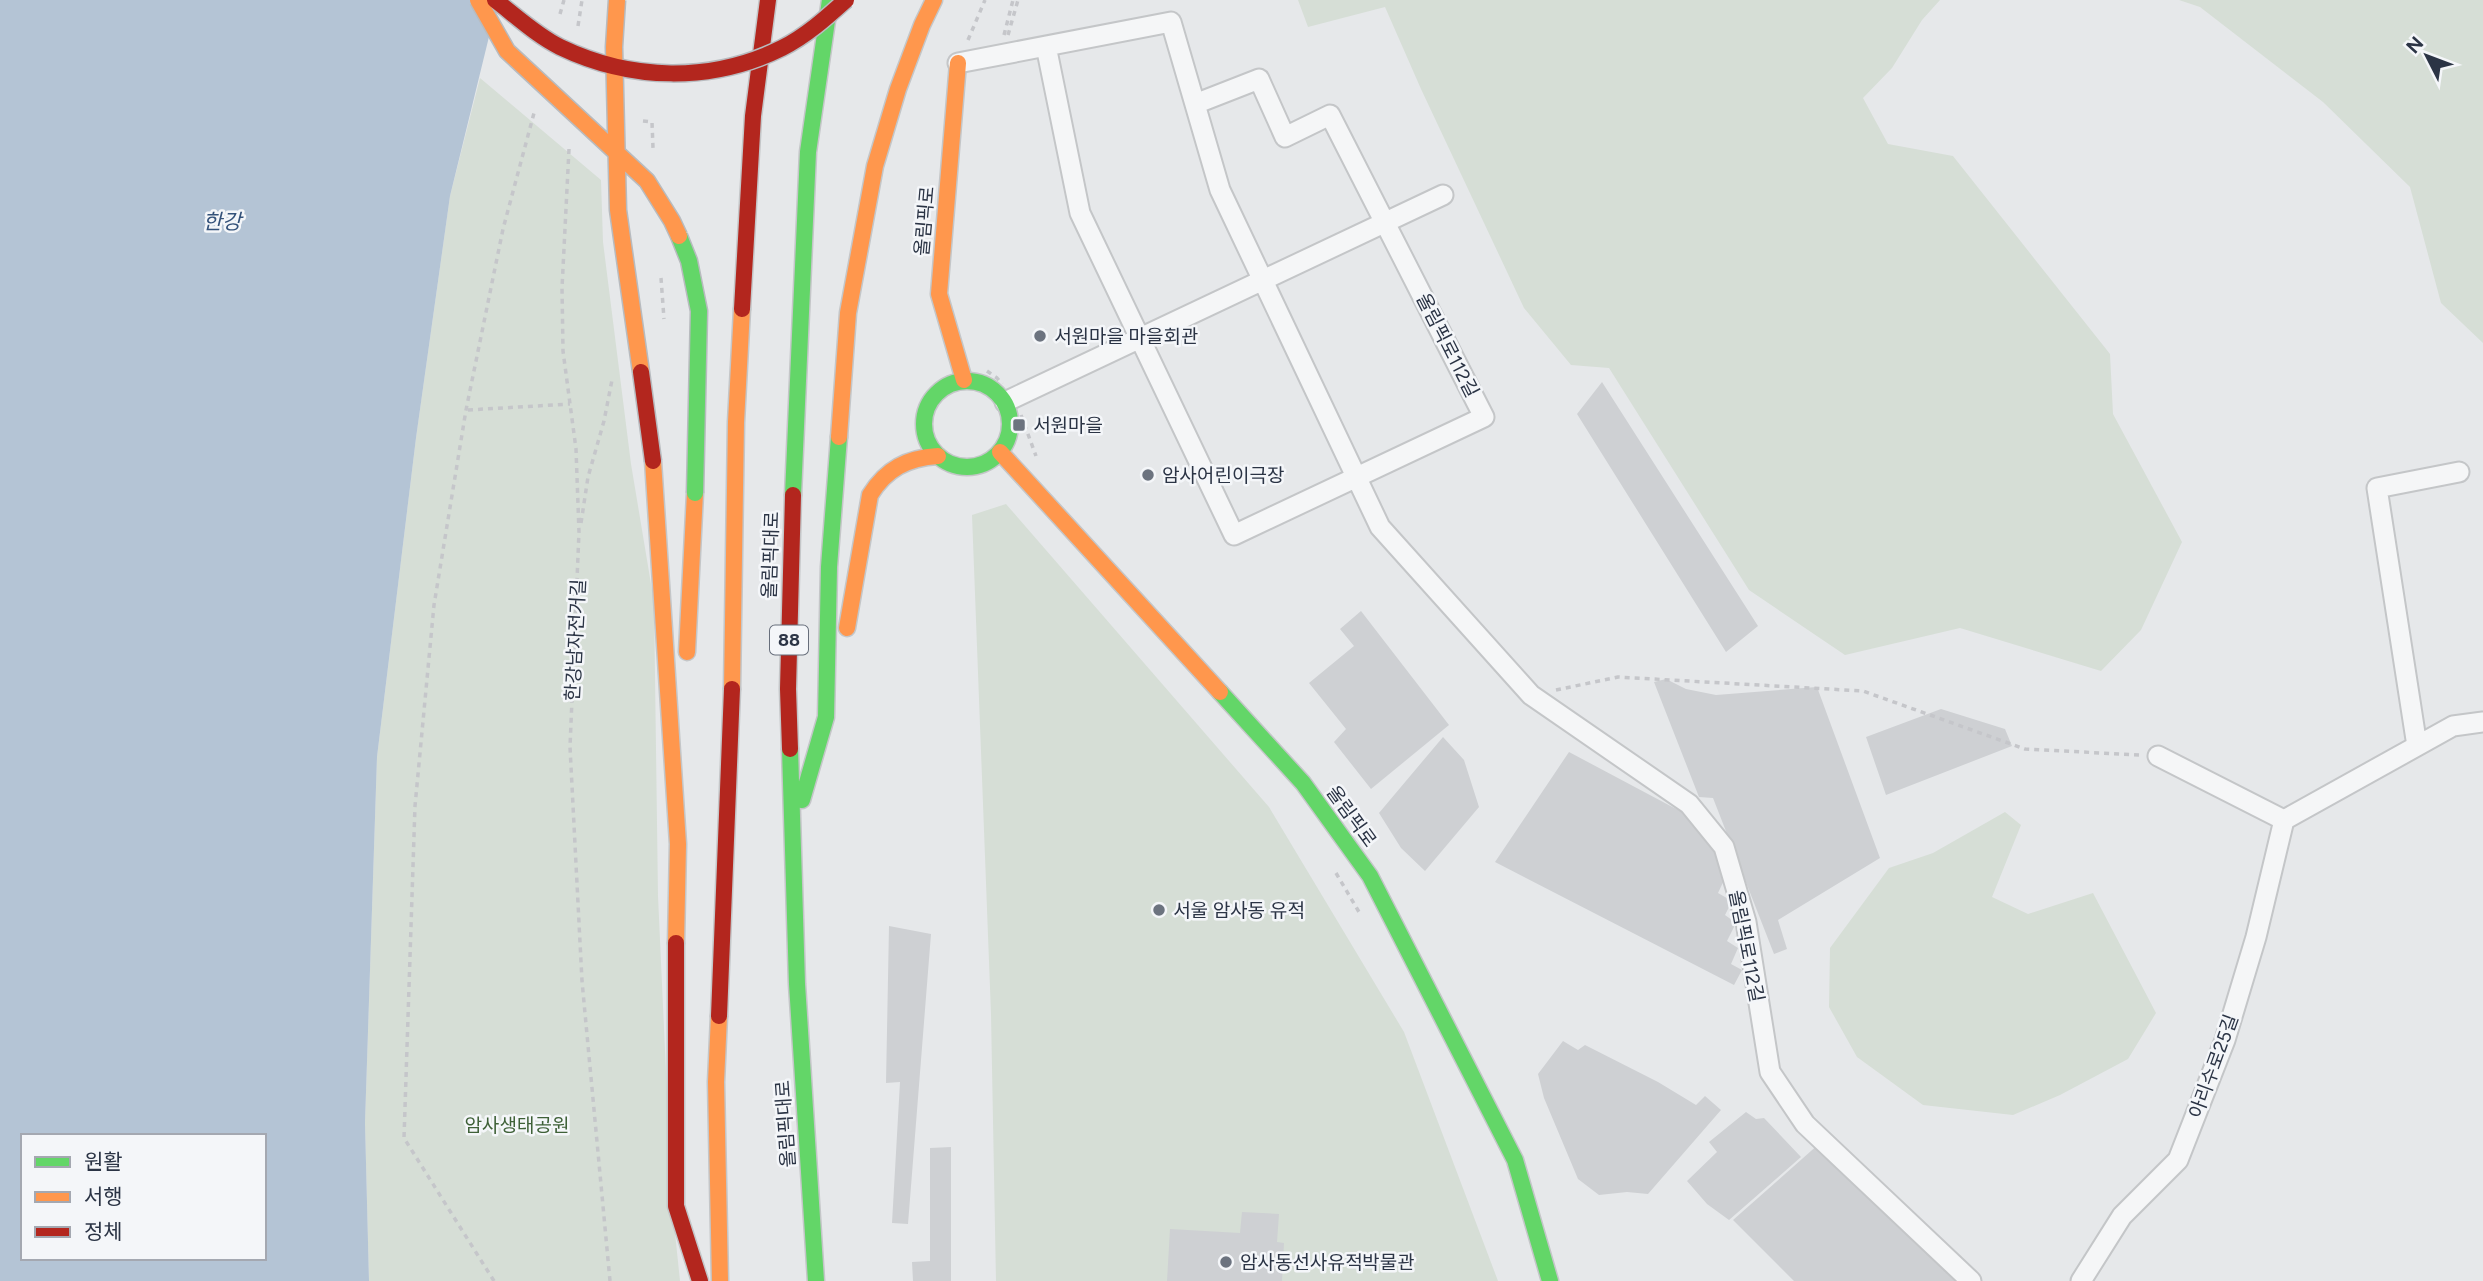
<svg xmlns="http://www.w3.org/2000/svg" width="2483" height="1281" viewBox="0 0 2483 1281" font-family="Figtree,'Noto Sans KR',sans-serif">
	<rect width="100%" height="100%" fill="#e6e8ea"/>
	<path fill="#d6ded6" d="M1298,0H1940L1922,20L1892,68L1863,98L1888,144L1953,156L2110,354L2113,414L2182,542L2141,630L2101,671L1960,628L1845,655L1749,590L1609,368L1571,365L1524,308L1421,89L1385,7L1308,27Z
		M2179,0H2483V343L2441,303L2410,187L2323,102L2200,7Z
		M480,78L601,180L603,242L631,464L654,602L658,896L672,1204L680,1281H369L365,1123L377,757L416,438L450,196Z
		M1006,504L1269,807L1404,1032L1498,1281H996L991,1014L972,515Z
		M2005,812L2021,825L1992,897L2028,914L2093,893L2156,1013L2128,1059L2060,1095L2013,1115L1923,1105L1857,1057L1829,1007L1830,948L1889,868L1933,853Z"/>
	<path fill="#b4c4d5" fill-rule="evenodd" d="M0,0H498L450,196L416,438L377,757L365,1123L369,1281H0ZM23,1136H264V1258H23Z"/>
	<path fill="#ced0d3" d="M1602,382L1758,626L1726,652L1577,414Z
		M1361,611L1449,725L1371,789L1334,742L1346,729L1309,683L1354,646L1340,629Z
		M1666,679L1686,689L1716,695L1817,687L1880,858L1778,920L1787,949L1774,954L1713,798L1699,797L1654,682Z
		M1941,709L2005,729L2012,746L1886,795L1866,737Z
		M1443,737L1464,760L1479,807L1425,871L1401,848L1379,813Z
		M1569,752L1695,819L1706,829L1726,876L1718,893L1732,901L1725,915L1736,923L1727,941L1738,948L1731,964L1742,970L1734,985L1495,862Z
		M889,926L931,934L908,1224L892,1223L900,1082L886,1083Z
		M1563,1041L1578,1050L1585,1045L1658,1082L1696,1105L1705,1096L1721,1110L1648,1194L1627,1192L1599,1195L1578,1179L1544,1098L1538,1074Z
		M1746,1112L1756,1119L1764,1118L1801,1157L1729,1220L1707,1204L1687,1181L1717,1152L1709,1142Z
		M1820,1143L1955,1281H1794L1733,1220Z
		M951,1147V1281H913L912,1262L930,1261V1148Z
		M1242,1212L1279,1214L1277,1242L1284,1243L1282,1281H1167L1170,1229L1240,1233Z"/>
	<g fill="none" stroke-linecap="round" stroke-linejoin="round">
		<g stroke="#c4c6c8" stroke-width="23">
			<path id="street" d="M1046,46L1080,213L1234,535L1484,417L1330,115L1285,137L1259,79L1195,104
				M958,63L1171,22L1220,190L1380,527L1531,695L1689,804L1724,847L1746,922L1770,1072L1805,1124L1971,1281
				M1005,402L1443,195
				M2417,746L2377,488L2459,472
				M2158,756L2284,820L2453,726L2483,722
				M2081,1281L2122,1216L2178,1160L2225,1040L2256,937L2284,820"/>
		</g>
		<g stroke="#c4c6c8" stroke-width="19">
			<path id="fast" d="M924 424a43 43 0 1 1 86 0a43 43 0 1 1-86 0Z
				M793,495L808,152L830,0
				M1220,692L1303,783L1370,876L1515,1160L1550,1281
				M790,749L797,984L816,1281
				M802,800L826,717L829,567L839,437"/>
		</g>
		<g stroke="#c4c6c8" stroke-width="19">
			<path id="slow" d="M958,63L939,294L964,380
				M839,437L848,313L875,166L898,89L922,25L934,0
				M1000,452L1220,692
				M653,461L678,844L676,943
				M847,628L870,495C886,469 907,458 938,456
				M687,652L695,493
				M732,689L736,422L742,309
				M719,1016L716,1082L720,1281"/>
		</g>
		<g stroke="#c4c6c8" stroke-width="19">
			<path id="jam" d="M742,309L753,116L768,0
				M790,749L788,689L793,495
				M676,943V1206L700,1281
				M719,1016L732,689"/>
		</g>
		<path stroke="#c5c6ca" stroke-width="3.5" stroke-dasharray="5 5" stroke-linecap="butt" d="M560,14L564,0
			M578,26L582,0
			M1004,35L1013,0
			M1008,35L1018,0
			M968,40L985,0
			M643,121L652,122L653,148
			M569,149L562,288L563,351L576,449L579,532L570,747L582,981L610,1281
			M661,278L664,319
			M987,371L997,378L1002,384
			M468,410L570,404
			M1021,415L1036,456
			M581,523L588,477L604,421L612,380
			M1556,690L1618,677L1863,691L2025,749L2139,755
			M1336,873L1359,912
			M494,1281L404,1138L415,806L434,605L466,410L503,229L534,113"/>
		<use href="#street" stroke="#f5f6f7" stroke-width="19"/>
		<use href="#fast" stroke="#63d668" stroke-width="16"/>
		<use href="#slow" stroke="#ff974d" stroke-width="16"/>
		<use href="#jam" stroke="#b3261e" stroke-width="16"/>
		<g stroke="#b8bbbf" stroke-width="19" stroke-linecap="butt">
			<path id="fast-bridge" d="M679,236L689,261L699,311L695,493"/>
		</g>
		<g stroke="#b8bbbf" stroke-width="19" stroke-linecap="butt">
			<path id="slow-bridge" d="M478,0L507,51L647,181L672,221L679,236
				M617,0L614,47L618,210L641,372"/>
		</g>
		<g stroke="#b8bbbf" stroke-width="19" stroke-linecap="butt">
			<path id="jam-bridge" d="M495,0C516,16 536,35 560,47C631,81 711,83 782,48C806,36 826,18 846,0
				M641,372L653,461"/>
		</g>
		<use href="#fast-bridge" stroke="#63d668" stroke-width="16"/>
		<use href="#slow-bridge" stroke="#ff974d" stroke-width="16"/>
		<use href="#jam-bridge" stroke="#b3261e" stroke-width="16"/>
	</g>
	<g fill="#6c737f" stroke="#f4f6f9" stroke-width="2.5">
		<circle cx="1040" cy="336" r="7"/>
		<rect x="1012" y="418" width="14" height="14" rx="3.5"/>
		<circle cx="1148" cy="475" r="7"/>
		<circle cx="1159" cy="910" r="7"/>
		<circle cx="1226" cy="1262" r="7"/>
	</g>
	<g text-anchor="middle" stroke-width="5" stroke-linejoin="round" paint-order="stroke">
		<rect fill="#f4f6f9" stroke="#676e7b" stroke-width="2" x="770" y="625.5" width="38" height="29" rx="5"/>
		<g font-size="18" font-weight="bold" fill="#2b3445">
			<text x="789" y="646">88</text>
		</g>
		<g font-size="19" fill="#2b3445" stroke="#f4f6f9">
			<text transform="translate(924 221) rotate(-85)" y="7">올림픽로</text>
			<text transform="translate(1448 345) rotate(63)" y="7">올림픽로112길</text>
			<text transform="translate(770 555) rotate(-88)" y="7">올림픽대로</text>
			<text transform="translate(575 640) rotate(-87)" y="7">한강남자전거길</text>
			<text transform="translate(1352 816) rotate(54)" y="7">올림픽로</text>
			<text transform="translate(1747 946) rotate(79)" y="7">올림픽로112길</text>
			<text transform="translate(2213 1066) rotate(-70)" y="7">아리수로25길</text>
			<text transform="translate(785 1124) rotate(-94)" y="7">올림픽대로</text>
		</g>
		<g font-size="19" fill="#2b3445" stroke="#f4f6f9" text-anchor="start">
			<text x="1054" y="343">서원마을 마을회관</text>
			<text x="1033" y="432">서원마을</text>
			<text x="1162" y="482">암사어린이극장</text>
			<text x="1173" y="917">서울 암사동 유적</text>
			<text x="1240" y="1269">암사동선사유적박물관</text>
		</g>
		<g font-size="19" fill="#3f6138" stroke="#f4f6f9">
			<text x="517" y="1132">암사생태공원</text>
		</g>
		<g font-size="21" font-style="italic" fill="#34527a" stroke="#f4f6f9">
			<text x="222" y="229">한강</text>
		</g>
	</g>
	<rect x="21" y="1134" width="245" height="126" fill="#f4f6f9" stroke="#a4a8b1" stroke-width="2"/>
	<rect x="35" y="1157" width="35" height="10" fill="#63d668" stroke="#a4a8b1" stroke-width="2"/>
	<text x="84" y="1169" font-size="21" fill="#2b3445">원활</text>
	<rect x="35" y="1192" width="35" height="10" fill="#ff974d" stroke="#a4a8b1" stroke-width="2"/>
	<text x="84" y="1204" font-size="21" fill="#2b3445">서행</text>
	<rect x="35" y="1227" width="35" height="10" fill="#b3261e" stroke="#a4a8b1" stroke-width="2"/>
	<text x="84" y="1239" font-size="21" fill="#2b3445">정체</text>
	<g transform="translate(2427 56) rotate(312)" stroke="#f4f6f9" stroke-width="5" paint-order="stroke">
	<path d="M0-5L12 26L0 18L-12 26Z" fill="#2b3445"/>
	<text y="-10" font-size="19" font-weight="bold" text-anchor="middle" fill="#2b3445">N</text>
	</g>
</svg>
